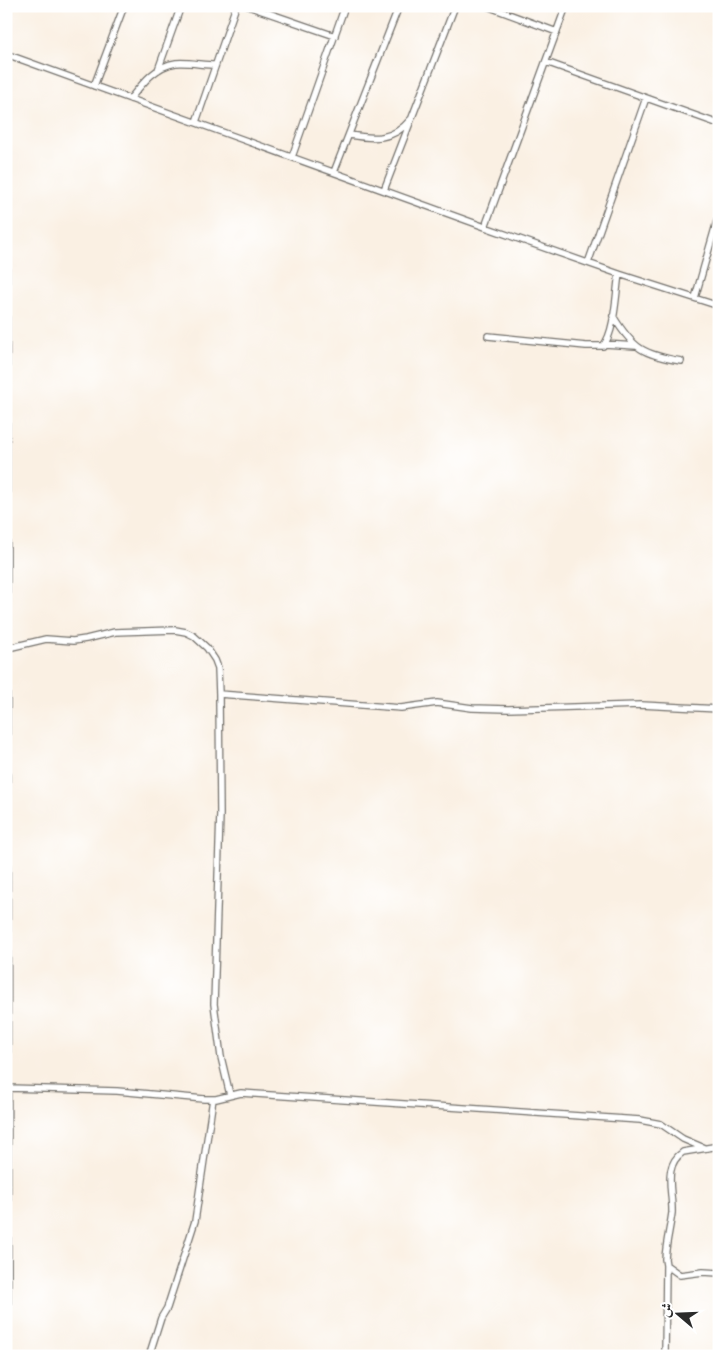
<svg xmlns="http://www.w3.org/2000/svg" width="725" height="1362" viewBox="0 0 725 1362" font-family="Alegreya,Amiri,serif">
	<rect width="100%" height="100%" fill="#fff"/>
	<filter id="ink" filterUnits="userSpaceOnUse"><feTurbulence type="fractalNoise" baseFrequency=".02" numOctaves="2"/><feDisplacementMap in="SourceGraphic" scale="10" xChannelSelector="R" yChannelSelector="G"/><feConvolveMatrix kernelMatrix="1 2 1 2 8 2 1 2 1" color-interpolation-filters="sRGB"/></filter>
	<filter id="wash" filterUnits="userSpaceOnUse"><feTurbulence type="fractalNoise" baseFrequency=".0096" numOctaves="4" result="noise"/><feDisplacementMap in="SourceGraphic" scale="20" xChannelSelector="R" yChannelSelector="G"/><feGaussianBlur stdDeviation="1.12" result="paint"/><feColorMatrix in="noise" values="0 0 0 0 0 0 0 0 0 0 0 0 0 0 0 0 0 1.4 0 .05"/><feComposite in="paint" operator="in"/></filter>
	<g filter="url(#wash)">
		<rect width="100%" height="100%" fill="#faf0e3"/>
	</g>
	<g filter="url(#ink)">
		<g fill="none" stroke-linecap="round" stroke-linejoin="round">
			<g stroke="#73706b" stroke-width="8">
				<path id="minor" d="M248,6L335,36
					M487,6L557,32
					M6,43L7,6
					M6,54L485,227L619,274L719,306
					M546,62L719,124
					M158,70L181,6
					M6,79L8,1356
					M94,86L124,6
					M130,99C142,84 155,66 176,63C189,62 203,65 215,65
					M196,122L236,6
					M349,135C373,139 393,141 410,120
					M292,157L345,6
					M334,172L399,6
					M384,190L455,6
					M485,227L566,6
					M588,263L646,98
					M695,298L719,214
					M613,316C633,349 644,355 681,361
					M488,336L586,346H603C615,333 616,292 619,274
					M605,344L636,346
					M8,648L46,639L73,641L86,639L115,632L175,630L186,632L194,636L207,648L215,660L218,668L219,694L220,814L214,1004L221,1057L230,1095
					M219,694L401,708L437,703L472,708L508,709L641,705L719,709
					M8,1088L117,1091L204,1099H216L241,1093L640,1120L661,1124L683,1139L704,1148
					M719,1146L683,1152C662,1166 673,1192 672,1213C670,1228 666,1243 665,1259L666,1265L680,1275L703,1272L719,1273
					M149,1356L161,1318L167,1308L195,1221L213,1099
					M665,1356L666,1265"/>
			</g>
			<use href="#minor" stroke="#fff" stroke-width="5.5"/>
		</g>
	</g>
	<rect width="725" height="1362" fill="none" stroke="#fff" stroke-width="25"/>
	<g transform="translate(678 1314) rotate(289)" stroke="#ffffff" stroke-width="4" paint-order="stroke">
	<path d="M0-4L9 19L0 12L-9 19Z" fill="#2b2b2b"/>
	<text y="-8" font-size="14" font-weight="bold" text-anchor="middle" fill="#2b2b2b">ش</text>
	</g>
</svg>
